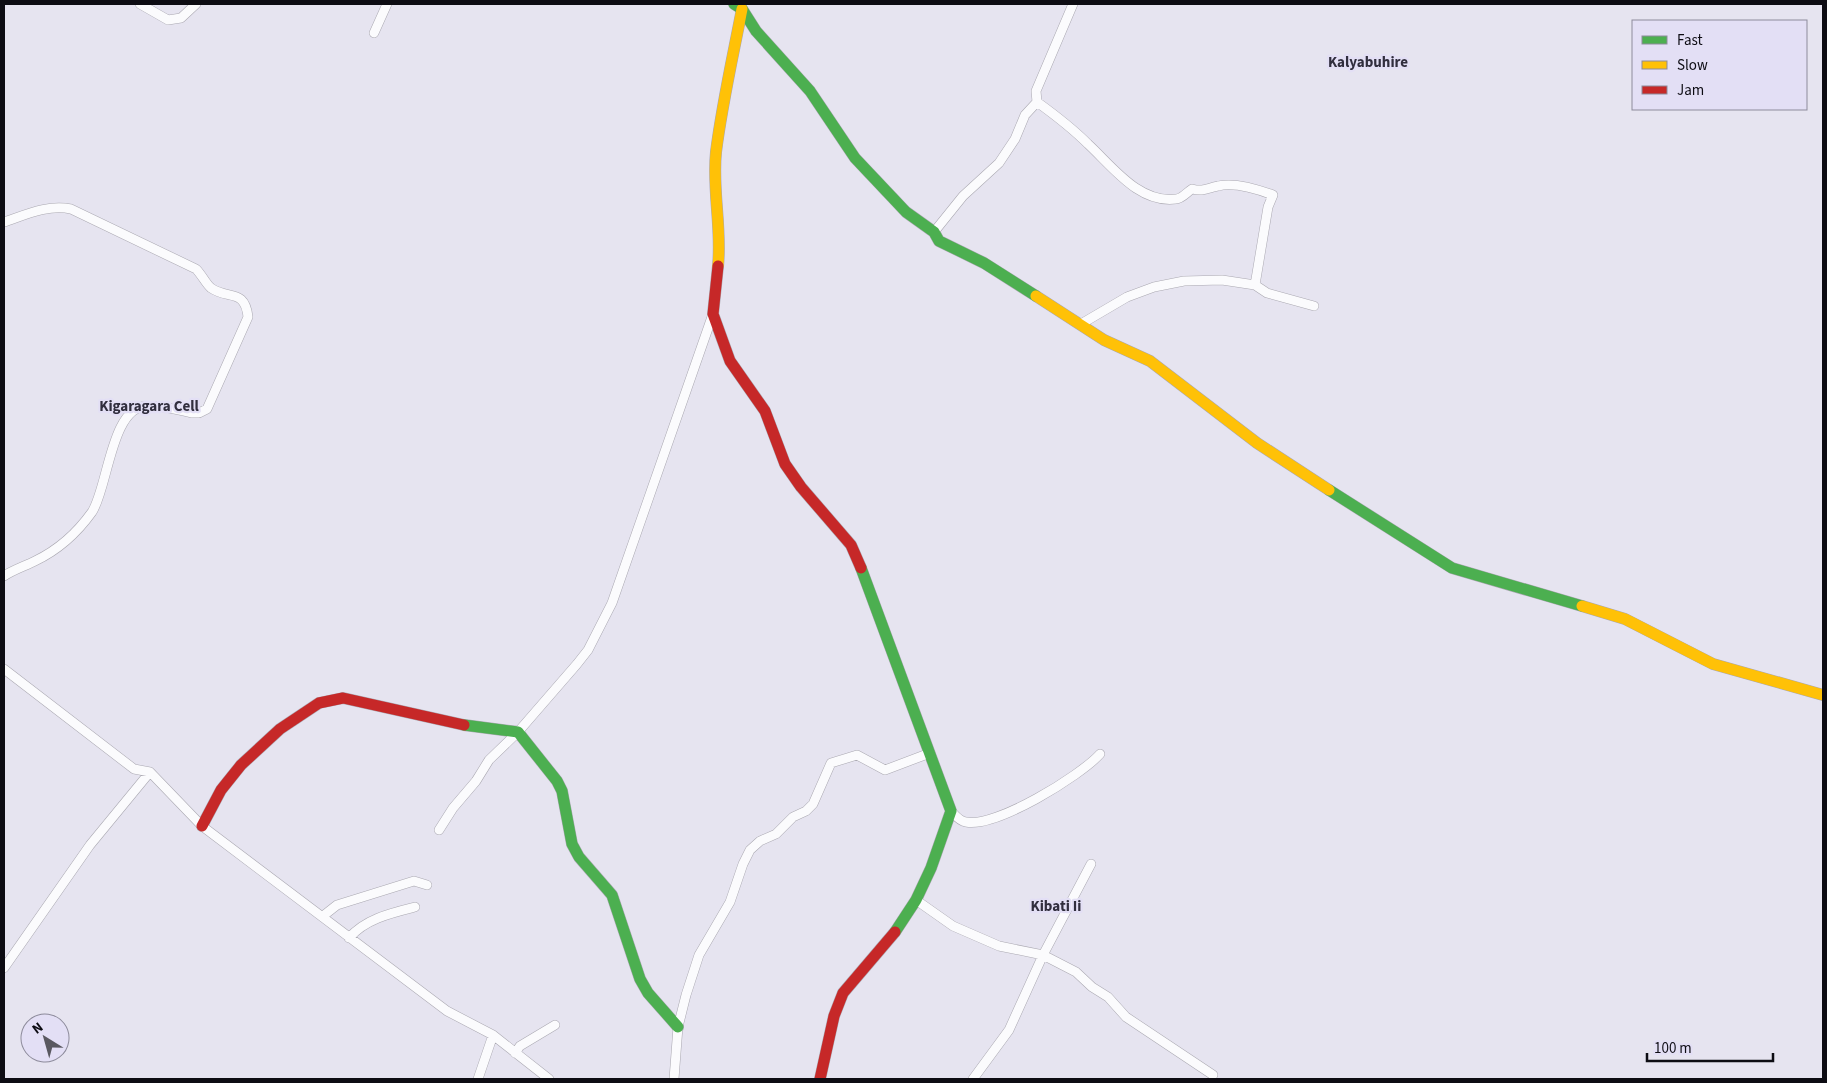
<svg xmlns="http://www.w3.org/2000/svg" width="1827" height="1083" viewBox="0 0 1827 1083" font-family="'Source Sans 3',sans-serif">
	<rect width="100%" height="100%" fill="#e6e4f0"/>
	<g fill="none" stroke-linecap="round" stroke-linejoin="round">
		<g stroke="#aaa8b1" stroke-width="10">
			<path id="street" d="M140,4L168,20L181,18L196,4
				M374,33L387,4
				M1037,102C1055,115 1072,128 1088,144C1112,166 1139,204 1176,199C1182,199 1187,192 1192,189C1204,192 1207,188 1218,186C1235,182 1257,189 1273,195L1268,207L1255,285
				M4,222C25,215 48,204 71,209L196,269C202,275 206,284 211,288C228,300 245,288 248,317L207,409L199,413H192C178,410 162,405 147,406C111,406 108,488 92,512C77,533 58,550 35,561C25,566 13,570 4,576
				M934,232L963,196L999,163L1015,139L1025,115L1037,102L1036,91L1073,4
				M1081,324L1127,297L1154,287L1184,281L1222,280L1255,285L1267,293L1314,306
				M4,669L134,769L150,772L202,826L447,1011L493,1035L549,1079
				M951,811C955,815 959,821 966,822C996,828 1080,776 1100,754
				M439,830L453,808L476,781L489,760L518,732L577,664L588,650L612,603L713,314
				M916,900L953,926L999,946L1043,955L1091,864
				M323,916L337,905L414,881L427,885
				M349,938C365,919 391,913 415,907
				M4,968L90,845L150,772
				M515,1053L520,1046L555,1025
				M478,1079L493,1035
				M674,1079L678,1027L686,995L699,955L730,902L743,864L750,850L760,841L776,834L793,817L806,811L813,804L831,763L857,755L885,770L930,753
				M973,1079L1009,1030L1043,955L1076,972L1092,987L1108,997L1126,1017L1213,1075"/>
		</g>
		<g stroke="#aaa8b1" stroke-width="12">
			<path id="fast" d="M734,4L742,9L756,31L810,91L855,158L906,212L934,232L939,241L984,263L1036,296
				M1329,490L1452,568L1582,606
				M861,568L951,811L931,868L916,900L895,932
				M464,725L518,732L557,781L562,791L572,844L579,857L612,895L640,979L648,993L678,1027"/>
		</g>
		<g stroke="#aaa8b1" stroke-width="12">
			<path id="slow" d="M718,266C722,228 712,190 716,152C722,104 733,56 742,9
				M1036,296L1104,340L1150,361L1257,443L1329,490
				M1582,606L1625,619L1713,664L1823,695"/>
		</g>
		<g stroke="#aaa8b1" stroke-width="12">
			<path id="jam" d="M718,266L713,314L730,361L765,411L785,464L801,487L851,545L861,568
				M202,826L221,790L241,765L280,729L319,703L343,698L464,725
				M820,1079L834,1016L843,993L895,932"/>
		</g>
		<use href="#street" stroke="#fbfbfd" stroke-width="9"/>
		<use href="#fast" stroke="#4caf50" stroke-width="11"/>
		<use href="#slow" stroke="#ffc107" stroke-width="11"/>
		<use href="#jam" stroke="#c62828" stroke-width="11"/>
	</g>
	<g text-anchor="middle" stroke-width="4.5" stroke-linejoin="round" paint-order="stroke">
		<g font-size="15" font-weight="bold" fill="#312e3e" stroke="#e3dff5">
			<text x="1368" y="67">Kalyabuhire</text>
			<text x="149" y="411">Kigaragara Cell</text>
			<text x="1056" y="911">Kibati Ii</text>
		</g>
	</g>
	<rect width="1827" height="1083" fill="none" stroke="#0d0c13" stroke-width="10"/>
	<rect x="1632" y="20" width="175" height="90" fill="#e3dff5" stroke="#8d8b9b"/>
	<rect x="1642" y="36" width="25" height="8" fill="#4caf50" stroke="#8d8b9b"/>
	<text x="1677" y="45" font-size="15" fill="#0d0c13">Fast</text>
	<rect x="1642" y="61" width="25" height="8" fill="#ffc107" stroke="#8d8b9b"/>
	<text x="1677" y="70" font-size="15" fill="#0d0c13">Slow</text>
	<rect x="1642" y="86" width="25" height="8" fill="#c62828" stroke="#8d8b9b"/>
	<text x="1677" y="95" font-size="15" fill="#0d0c13">Jam</text>
	<g transform="translate(45 1038) rotate(323)"><circle r="24" fill="#e3dff5" stroke="#8d8b9b"/>
	<path d="M0-4L9 19L0 12L-9 19Z" fill="#595860"/>
	<text y="-8" font-size="14" font-weight="bold" text-anchor="middle" fill="#0d0c13">N</text>
	</g>
	<path d="M1647 1053v8h126v-8" fill="none" stroke="#0d0c13" stroke-width="2.5"/>
	<text x="1654" y="1053" font-size="15" fill="#0d0c13" stroke="#e3dff5" stroke-width="4" paint-order="stroke">100 m</text>
</svg>
